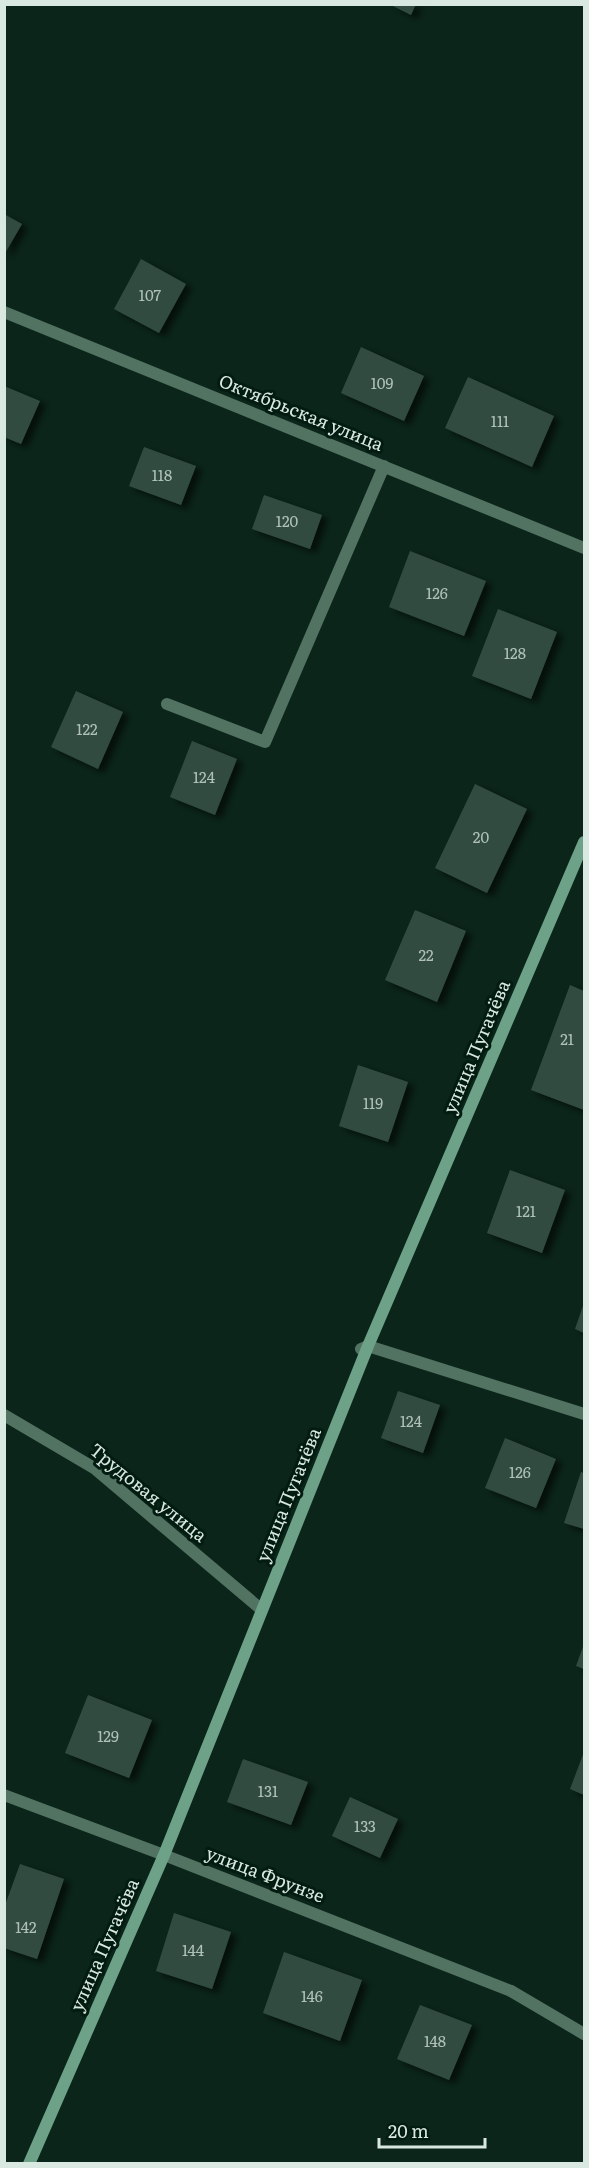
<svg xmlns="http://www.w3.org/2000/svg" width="589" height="2168" viewBox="0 0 589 2168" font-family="Literata,serif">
	<defs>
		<filter id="shadow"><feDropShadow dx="6" dy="4" stdDeviation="3" flood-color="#0009"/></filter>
	</defs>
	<rect width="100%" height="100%" fill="#0b251a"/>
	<path fill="#324c3f" filter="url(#shadow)" d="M389,4H416L411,15Z
		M4,214L22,224L4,255Z
		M141,259L186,284L159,333L114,309Z
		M361,347L424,376L404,421L341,393Z
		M468,377L554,416L532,467L445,428Z
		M4,386L40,401L21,444L4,437Z
		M144,447L196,466L181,505L129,486Z
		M264,495L322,515L310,549L252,529Z
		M410,551L486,581L464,636L389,607Z
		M498,609L557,632L531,699L472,676Z
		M76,691L123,712L98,769L51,747Z
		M192,741L237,759L215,815L170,797Z
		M475,784L527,809L487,893L435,868Z
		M415,910L466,931L437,1002L385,980Z
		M570,985L584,991V1110L531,1090Z
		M358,1065L408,1082L388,1142L339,1126Z
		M510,1170L565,1190L542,1253L487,1233Z
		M584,1303V1333L575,1329Z
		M398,1391L440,1405L423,1453L381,1438Z
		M505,1438L556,1459L536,1508L485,1488Z
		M581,1472L584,1473V1529L564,1523Z
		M584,1644V1669L576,1666Z
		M88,1695L152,1720L129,1778L65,1753Z
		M584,1752V1795L570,1789Z
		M243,1759L308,1782L291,1825L227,1802Z
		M350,1797L398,1819L380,1858L332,1836Z
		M20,1864L64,1879L37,1959L4,1948V1908Z
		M174,1913L231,1932L212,1989L156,1971Z
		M284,1952L362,1980L340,2041L263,2013Z
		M420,2005L472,2025L449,2080L397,2059Z"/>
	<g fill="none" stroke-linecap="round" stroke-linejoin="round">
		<path stroke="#527262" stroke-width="12" d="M511,1991L584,2034"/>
		<path stroke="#527262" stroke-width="12" d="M4,312L584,548
			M167,704L265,742L384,466
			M361,1349L368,1346L584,1414
			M4,1415L94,1468L262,1610
			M4,1795L164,1855L511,1991"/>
		<path stroke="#6da288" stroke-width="12" d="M29,2164L164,1855L368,1346L584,842"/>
	</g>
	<g text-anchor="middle" stroke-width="6" stroke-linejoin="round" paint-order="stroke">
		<g font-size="15" fill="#afc2b8">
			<text x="150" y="301">107</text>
			<text x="382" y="389">109</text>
			<text x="500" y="427">111</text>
			<text x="162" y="481">118</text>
			<text x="287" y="527">120</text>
			<text x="437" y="599">126</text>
			<text x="515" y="659">128</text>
			<text x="87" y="735">122</text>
			<text x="204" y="783">124</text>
			<text x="481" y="843">20</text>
			<text x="426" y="961">22</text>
			<text x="567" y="1045">21</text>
			<text x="373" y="1109">119</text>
			<text x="526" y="1217">121</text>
			<text x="411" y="1427">124</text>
			<text x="520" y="1478">126</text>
			<text x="108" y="1742">129</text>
			<text x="268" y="1797">131</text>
			<text x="365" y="1832">133</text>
			<text x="26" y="1933">142</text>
			<text x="193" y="1956">144</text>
			<text x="312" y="2002">146</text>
			<text x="435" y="2047">148</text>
		</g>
		<g font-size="18" fill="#d9e9e1" stroke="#031c11">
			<text transform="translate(301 413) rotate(22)" y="6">Октябрьская улица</text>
			<text transform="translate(477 1047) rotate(-67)" y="6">улица Пугачёва</text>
			<text transform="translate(148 1493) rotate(39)" y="6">Трудовая улица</text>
			<text transform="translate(289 1495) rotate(-68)" y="6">улица Пугачёва</text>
			<text transform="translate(265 1875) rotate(21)" y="6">улица Фрунзе</text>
			<text transform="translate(105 1945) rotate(-66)" y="6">улица Пугачёва</text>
		</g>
	</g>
	<rect width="589" height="2168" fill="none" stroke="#d9e9e1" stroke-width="12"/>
	<path d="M379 2138v9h106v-9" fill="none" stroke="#d9e9e1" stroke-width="3"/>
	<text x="388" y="2138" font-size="18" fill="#d9e9e1" stroke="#031c11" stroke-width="4.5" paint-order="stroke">20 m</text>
</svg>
